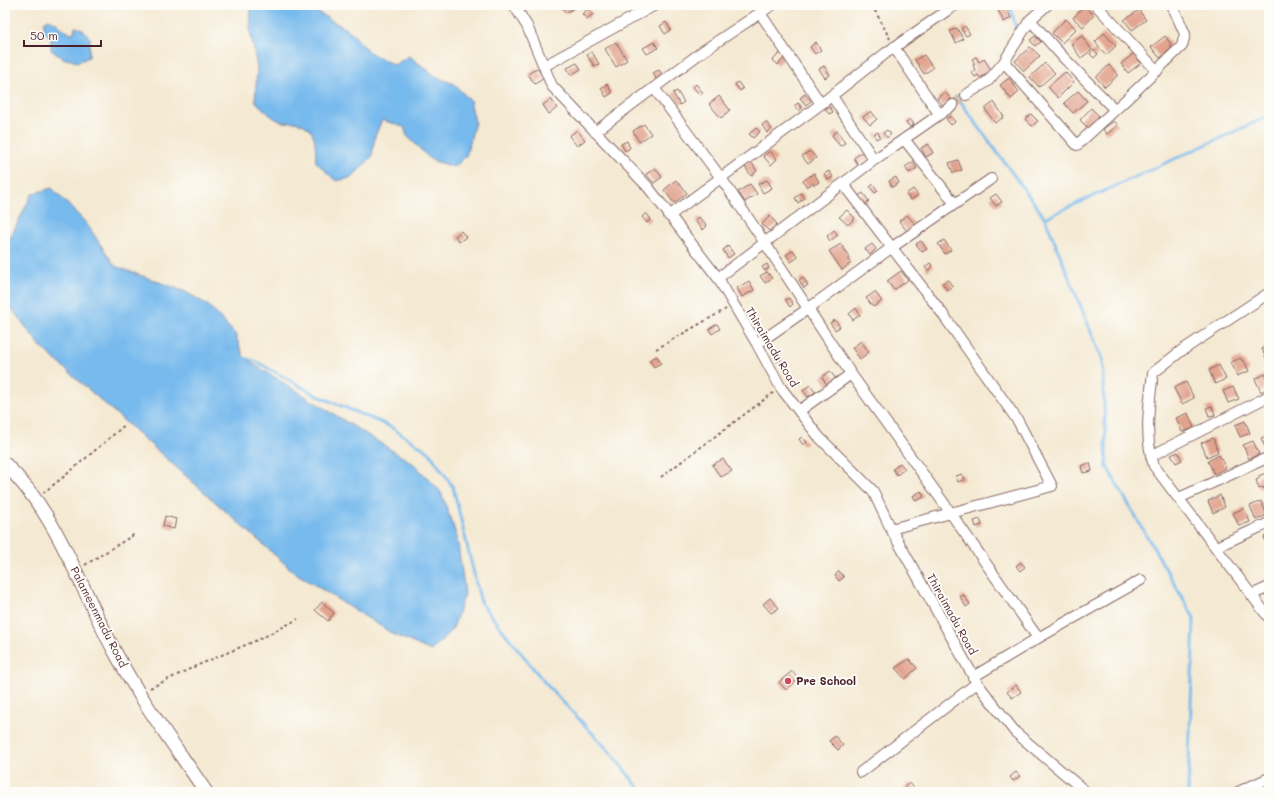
<svg xmlns="http://www.w3.org/2000/svg" width="1274" height="797" viewBox="0 0 1274 797" font-family="Mali,sans-serif">
	<rect width="100%" height="100%" fill="#fdfcf7"/>
	<filter id="ink" filterUnits="userSpaceOnUse"><feTurbulence type="fractalNoise" baseFrequency=".025" numOctaves="2"/><feDisplacementMap in="SourceGraphic" scale="8" xChannelSelector="R" yChannelSelector="G"/><feConvolveMatrix kernelMatrix="1 2 1 2 8 2 1 2 1" color-interpolation-filters="sRGB"/></filter>
	<filter id="wash" filterUnits="userSpaceOnUse"><feTurbulence type="fractalNoise" baseFrequency=".012" numOctaves="4" result="noise"/><feDisplacementMap in="SourceGraphic" scale="16" xChannelSelector="R" yChannelSelector="G"/><feGaussianBlur stdDeviation="0.9" result="paint"/><feColorMatrix in="noise" values="0 0 0 0 0 0 0 0 0 0 0 0 0 0 0 0 0 1.4 0 .05"/><feComposite in="paint" operator="in"/></filter>
	<g filter="url(#wash)">
		<rect width="100%" height="100%" fill="#f4e9d2"/>
		<path fill="#77baed" stroke="#606c8c" d="M251,5H306L351,32L369,52L394,65L409,56L437,77L454,84L470,100L475,122L466,156L455,167L431,160L407,136L404,127L382,120L375,136L372,157L351,178L336,181L316,162C315,143 318,127 295,122C291,121 287,123 283,122C272,119 263,108 255,101L257,68L250,30Z
			M48,19C60,22 60,30 71,33L74,32L75,27C82,28 86,32 90,38L89,57L78,62L62,58L51,50V37L44,32V22Z
			M52,188L86,223L115,266L186,292L209,306L235,334L244,358L414,464L441,492L457,537L465,594L453,628L431,651L393,634L294,572L42,348L8,304H5V261L7,244L32,194Z"/>
		<g fill="none" stroke-linecap="round" stroke-linejoin="round">
			<path stroke="#77baed" stroke-width="3" d="M1010,5L1017,33L1015,36
				M964,92L957,97L1045,218
				M244,358L257,362L316,395L389,426L429,452L453,487L481,603L545,683L611,753L642,792
				M1188,792L1194,618L1107,467L1102,359L1045,218L1269,116"/>
		</g>
		<g id="blocks">
			<path fill="#e2a38e" d="M560,5H579L566,13Z
				M1002,5H1005L1011,18L1004,22L997,8Z
				M1084,6L1094,15L1083,27L1073,18Z
				M588,9L593,14L587,19L582,14Z
				M1139,10L1146,20L1132,30L1124,20Z
				M1066,19L1076,29L1062,43L1052,33Z
				M666,22L671,30L665,34L660,26Z
				M965,26L970,34L966,36L961,29Z
				M957,28L963,39L956,43L950,31Z
				M1104,33L1116,46L1106,55L1095,42Z
				M1035,36L1041,42L1035,46L1030,40Z
				M1082,36L1092,50L1081,58L1071,44Z
				M1165,36L1171,44L1169,45L1172,48L1160,58L1151,47Z
				M616,42L627,60L616,67L605,49Z
				M654,42L658,48L647,54L643,48Z
				M816,42L821,50L815,54L810,47Z
				M1030,47L1040,56L1024,71L1015,61Z
				M1094,50L1098,54L1094,58L1090,54Z
				M592,52L599,64L594,66L587,55Z
				M781,52L785,57L778,65L773,60Z
				M1134,53L1141,63L1128,73L1121,64Z
				M924,55L933,68L924,74L915,60Z
				M976,57L979,62L984,59L992,71L980,78L978,75L975,77L971,72L975,70L973,65L975,64L972,59Z
				M577,63L581,69L571,75L567,68Z
				M1045,63L1055,73L1039,87L1030,77Z
				M1109,65L1118,75L1105,87L1096,77Z
				M824,66L830,75L825,78L819,69Z
				M537,68L544,78L535,84L528,74Z
				M659,70L664,77L657,81L653,73Z
				M1065,72L1074,82L1058,98L1048,87Z
				M1009,78L1019,92L1011,99L1000,85Z
				M738,82L743,89L740,91L735,84Z
				M607,84L612,93L606,97L601,88Z
				M696,84L703,93L700,95L693,87Z
				M677,91L684,102L680,105L673,93Z
				M1078,91L1087,101L1073,113L1064,103Z
				M945,92L951,99L943,106L937,98Z
				M805,94L811,101L806,105L800,98Z
				M719,96L730,110L721,118L709,104Z
				M551,99L557,108L549,114L543,105Z
				M994,102L1004,117L995,123L985,109Z
				M798,103L802,108L799,111L794,106Z
				M829,106L833,112L829,114L825,109Z
				M1091,108L1100,117L1089,129L1080,120Z
				M871,111L877,119L870,125L863,117Z
				M1031,114L1038,121L1032,126L1025,119Z
				M951,116L955,122L951,125L946,119Z
				M910,119L914,124L910,127L906,122Z
				M1114,121L1118,125L1107,134L1103,129Z
				M766,122L772,129L767,133L762,125Z
				M644,124L651,134L639,142L633,131Z
				M756,128L760,132L753,138L749,134Z
				M577,130L585,140L577,146L569,136Z
				M887,130L891,134L887,138L883,133Z
				M837,131L845,143L840,146L832,135Z
				M878,132L880,137L876,139L874,134Z
				M627,141L630,148L625,151L621,144Z
				M928,144L933,153L926,157L921,148Z
				M770,151L777,159L771,165L763,156Z
				M810,151L816,158L808,164L802,156Z
				M862,152L867,159L858,165L854,158Z
				M750,160L757,171L751,176L744,165Z
				M958,160L962,170L953,173L949,163Z
				M913,162L917,168L909,173L905,167Z
				M655,168L662,177L654,183L646,174Z
				M829,171L833,177L828,180L824,174Z
				M814,173L819,182L814,185L813,183L807,187L803,181Z
				M896,177L899,183L892,187L889,181Z
				M676,180L687,193L674,203L664,190Z
				M767,180L772,188L763,193L758,184Z
				M750,184L757,194L745,202L738,192Z
				M873,184L878,191L875,193L870,187Z
				M913,189L918,195L911,200L906,194Z
				M801,193L805,198L798,203L795,198Z
				M863,193L869,201L864,205L857,197Z
				M996,194L1002,202L996,206L990,198Z
				M847,210L855,218L848,225L839,217Z
				M646,213L651,219L647,223L642,217Z
				M907,215L915,224L907,231L899,221Z
				M770,216L777,224L769,231L762,224Z
				M699,217L707,226L703,230L695,221Z
				M834,230L838,235L830,241L827,236Z
				M461,231L466,237L459,242L455,236Z
				M944,240L951,250L945,254L938,244Z
				M921,241L927,249L922,252L916,244Z
				M841,244L850,258L848,260L851,263L842,270L829,251Z
				M872,244L876,249L870,255L865,249Z
				M728,246L734,254L728,258L723,250Z
				M793,250L798,257L791,262L786,255Z
				M930,263L933,266L928,271L925,267Z
				M767,264L769,268L765,271L762,267Z
				M901,271L908,280L894,290L887,281Z
				M767,272L772,278L765,283L760,276Z
				M803,277L808,285L804,288L799,280Z
				M948,280L953,287L947,290L942,283Z
				M749,281L754,290L742,297L737,288Z
				M875,292L882,301L873,307L866,298Z
				M789,298L793,304L790,307L785,300Z
				M856,308L860,315L853,320L849,314Z
				M835,320L840,327L835,330L830,323Z
				M717,324L720,329L712,334L709,329Z
				M861,341L869,352L860,359L852,348Z
				M1269,346V360L1267,361L1262,349Z
				M777,351L782,359L777,362L772,354Z
				M657,356L661,363L654,367L649,360Z
				M1241,358L1242,361H1244L1249,371L1237,376L1231,362Z
				M1219,365L1226,379L1215,384L1209,370Z
				M830,371L836,379L827,385L822,377Z
				M1265,374L1269,382V387L1261,392L1255,379Z
				M1186,382L1194,398L1182,404L1174,388Z
				M810,385L815,392L808,397L803,390Z
				M1233,387L1239,399L1228,403L1223,391Z
				M1212,406L1215,415L1209,416L1206,408Z
				M1188,413L1194,428L1182,432L1176,418Z
				M1245,421L1250,433L1240,437L1235,425Z
				M1269,435V447L1266,449L1261,438Z
				M802,437L807,442L803,445L799,439Z
				M1213,438L1218,452L1207,457L1201,443Z
				M1253,441L1259,454L1249,459L1243,445Z
				M1178,452L1182,460L1176,463L1171,455Z
				M1219,455L1226,468L1214,474L1208,461Z
				M723,459L732,471L721,477L712,465Z
				M900,463L905,469L897,475L893,469Z
				M1090,463L1092,471L1083,473L1081,466Z
				M1269,472V487L1264,489L1263,487L1259,489L1256,480L1260,478L1258,476Z
				M962,474L965,479L958,482L956,476Z
				M921,491L924,497L916,501L913,496Z
				M1220,495L1225,507L1213,513L1208,501Z
				M1261,501L1267,515L1256,520L1250,506Z
				M1244,508L1250,522L1239,526L1233,513Z
				M165,516L176,519L174,529L163,526Z
				M980,519L982,525L976,527L974,521Z
				M1269,535V549L1264,537Z
				M1021,562L1025,567L1020,571L1016,566Z
				M839,571L844,577L839,581L835,576Z
				M964,595L970,604L966,607L960,597Z
				M770,598L779,608L771,613L763,604Z
				M322,602L334,613L328,621L315,610Z
				M909,659L917,668L905,679L895,668Z
				M792,671L798,679L786,690L779,682Z
				M1016,685L1021,692L1012,698L1007,692Z
				M835,736L843,745L838,750L829,741Z
				M1016,772L1020,776L1013,781L1010,777Z
				M910,783L917,792H908L904,787Z"/>
		</g>
	</g>
	<g filter="url(#ink)">
		<use href="#blocks" fill-opacity="0" stroke="#866665" stroke-width="1"/>
		<g fill="none" stroke-linecap="round" stroke-linejoin="round">
			<path stroke="#d2c1b1" stroke-width="10" stroke-dasharray="10 5" stroke-linecap="butt" d="M953,105L966,95"/>
			<g stroke="#866665" stroke-width="12">
				<path id="minor" d="M514,5L527,26L552,86L648,187L718,278L757,344L781,388L819,437L873,491L891,529L977,683L1015,732L1086,792
					M1096,5L1157,71
					M760,13L772,5
					M1030,20L1063,57L1115,110
					M894,47L939,114
					M1004,62L1077,145L1130,96L1182,46L1185,34L1172,5
					M544,66L655,5
					M654,88L721,178L765,243L851,374L943,502L1038,638
					M966,95L988,81L1004,62L1030,20L1047,5
					M832,96L874,160
					M595,132L703,51L760,13L821,104
					M904,139L955,204
					M843,184L942,313L1018,421L1052,486L891,529
					M669,216L821,104L886,53L955,5
					M718,278L874,160L953,105
					M1269,293L1181,351L1153,373C1149,404 1144,437 1154,466L1269,618
					M757,344L809,308L891,248L991,179
					M799,411L851,374
					M1151,456L1269,396
					M1179,498L1269,457
					M1216,547L1269,523
					M1251,595L1269,587
					M973,677L1038,638L1141,580
					M861,772L977,683
					M1238,792L1269,778"/>
			</g>
			<g stroke="#866665" stroke-width="15">
				<path id="tertiary" d="M5,464C59,516 80,588 115,652C141,701 175,746 206,792"/>
			</g>
			<path stroke="#866665" stroke-width="2" stroke-dasharray="3 3" stroke-linecap="butt" d="M872,5L890,39
				M656,349L726,309
				M661,477L773,393
				M43,493L66,475L126,424
				M85,565L135,534
				M150,688L196,666L262,638L298,619"/>
			<use href="#minor" stroke="#fff" stroke-width="10"/>
			<use href="#tertiary" stroke="#fff" stroke-width="13"/>
		</g>
	</g>
	<circle fill="#d1495b" stroke="#fdfcf7" stroke-width="1.5" cx="788" cy="681" r="4"/>
	<g text-anchor="middle" stroke-width="4" stroke-linejoin="round" paint-order="stroke">
		<g font-size="11" fill="#4a1f2b" stroke="#fdfcf7">
			<text transform="translate(772 347) rotate(59)" y="4">Thiraimadu Road</text>
			<text transform="translate(952 614) rotate(61)" y="4">Thiraimadu Road</text>
			<text transform="translate(99 617) rotate(63)" y="4">Palameenmadu Road</text>
		</g>
		<g font-size="11" font-weight="bold" fill="#4a1f2b" stroke="#fdfcf7" text-anchor="start">
			<text x="796" y="685">Pre School</text>
		</g>
	</g>
	<rect width="1274" height="797" fill="none" stroke="#fdfcf7" stroke-width="20"/>
	<path d="M24 40v6h77v-6" fill="none" stroke="#4a1f2b" stroke-width="2"/>
	<text x="30" y="40" font-size="12" fill="#4a1f2b" stroke="#fdfcf7" stroke-width="3" paint-order="stroke">50 m</text>
</svg>
